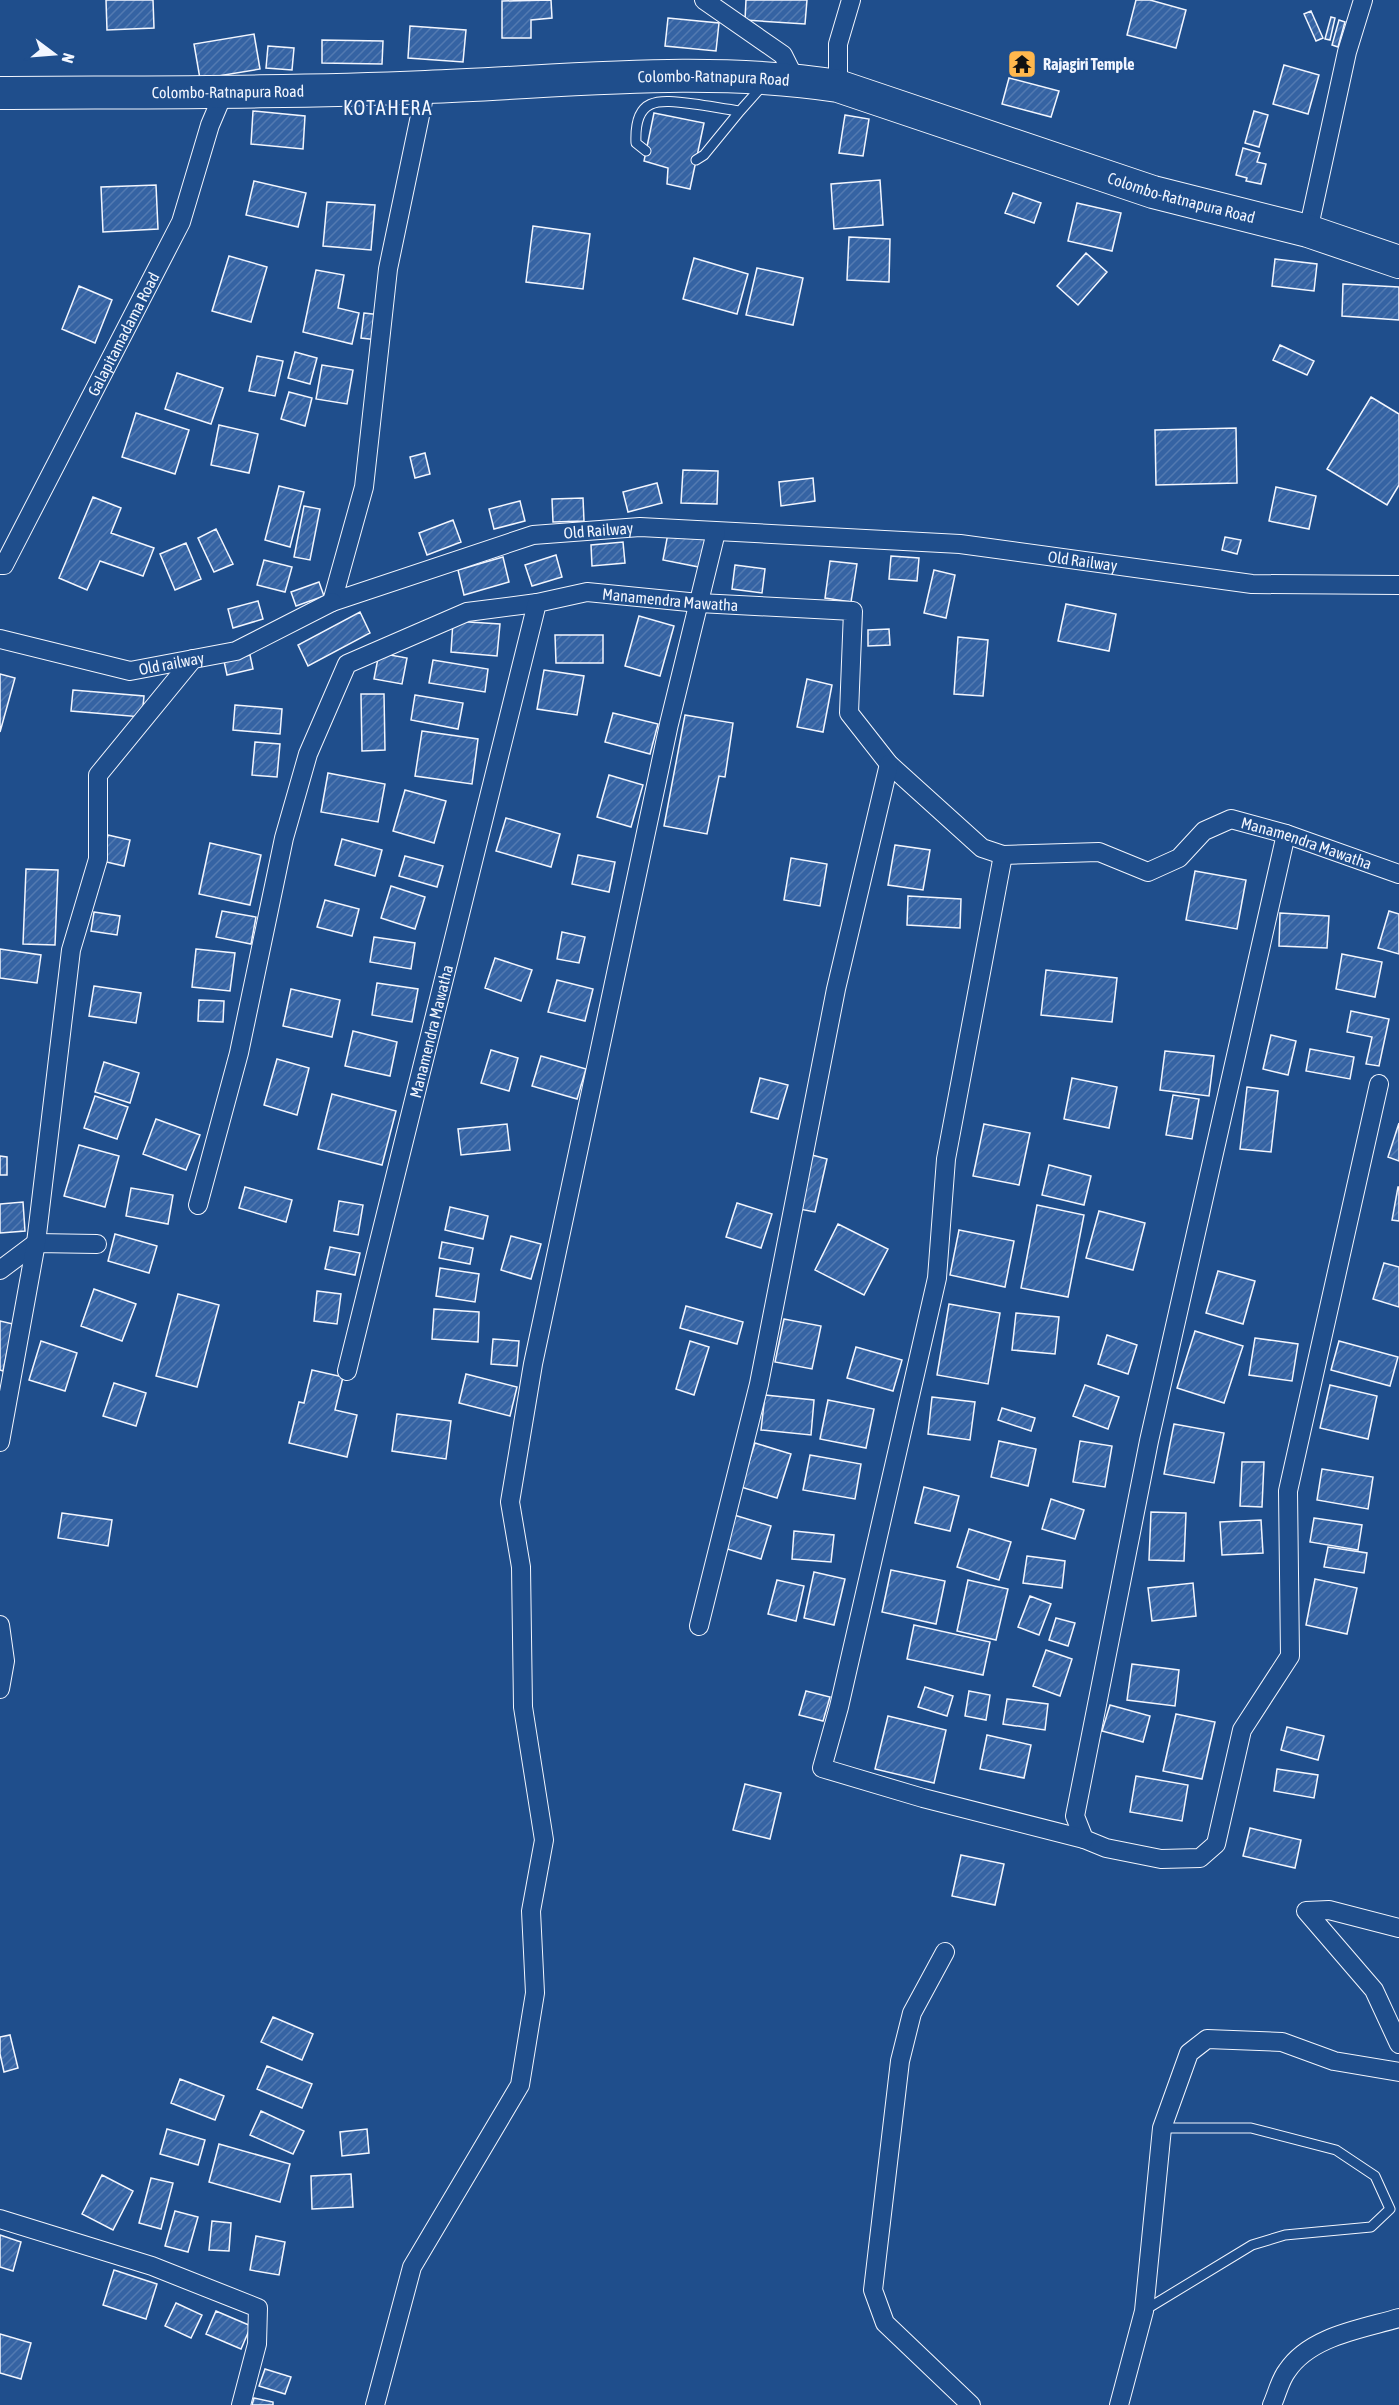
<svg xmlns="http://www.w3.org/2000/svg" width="1399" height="2405" viewBox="0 0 1399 2405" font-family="'Asap Condensed',sans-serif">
	<defs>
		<pattern id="building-hatch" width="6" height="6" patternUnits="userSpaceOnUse" patternTransform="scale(1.5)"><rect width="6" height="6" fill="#3563a3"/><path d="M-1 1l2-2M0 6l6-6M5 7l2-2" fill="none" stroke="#537ab1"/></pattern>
	</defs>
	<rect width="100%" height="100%" fill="#1f4e8c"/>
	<path fill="url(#building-hatch)" stroke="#f2f6ff" stroke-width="1.5" d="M106,0H153L154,28L107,30Z
		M551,0L552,18L531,20V38H502V1Z
		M746,0H807L805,24L745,20Z
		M1136,0H1150L1186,10L1176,48L1127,35Z
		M1311,11L1323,38L1316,41L1304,14Z
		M1331,17L1335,18L1330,40L1325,39Z
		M668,18L719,23L716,51L665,46Z
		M1339,20L1345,22L1338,47L1332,45Z
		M410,26L466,30L463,62L408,58Z
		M254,34L260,69L200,79L194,44Z
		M322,40L383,41L382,64L322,63Z
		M268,46L294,48L292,70L266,68Z
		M1284,65L1319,75L1308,114L1273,104Z
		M1009,78L1059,91L1051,117L1002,104Z
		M253,111L305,116L303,149L251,144Z
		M1254,111L1268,115L1259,147L1245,143Z
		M654,113L704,123L690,189L667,184L668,168L644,161Z
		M845,115L869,119L863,156L839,153Z
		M1243,148L1260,153L1257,162L1266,164L1261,184L1246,181L1247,178L1236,175Z
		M880,180L883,225L834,229L831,184Z
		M254,181L306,193L298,227L246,215Z
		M156,185L158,229L103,232L101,187Z
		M1013,193L1041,203L1034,223L1005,213Z
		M327,202L375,205L371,250L323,246Z
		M1077,203L1121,213L1112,251L1068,241Z
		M533,226L590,234L583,289L526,282Z
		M849,237L890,239L889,282L847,280Z
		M1086,253L1107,272L1078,305L1057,286Z
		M229,256L267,267L251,322L212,311Z
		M694,258L748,274L737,314L683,299Z
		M1275,259L1317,264L1314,291L1272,286Z
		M757,268L803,278L793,325L746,315Z
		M316,270L344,275L338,308L359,313L352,344L303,332Z
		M1343,284L1399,287V320L1342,316Z
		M79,286L112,300L95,343L62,329Z
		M364,313L381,315L378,340L361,338Z
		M1280,345L1314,361L1307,375L1273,360Z
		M295,352L317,358L310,384L288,378Z
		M257,356L283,361L275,396L249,391Z
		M322,365L353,370L347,404L316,399Z
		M177,373L223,388L211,424L165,409Z
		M289,392L312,398L305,426L281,419Z
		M1371,397L1399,414V485L1387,505L1327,469Z
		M136,413L189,430L175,474L122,457Z
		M219,425L258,434L249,473L211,465Z
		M1236,428L1237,483L1156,485L1155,430Z
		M425,453L430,474L415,478L410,457Z
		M683,470L718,471L717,504L681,503Z
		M813,478L815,501L781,506L779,482Z
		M657,483L662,503L628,512L623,492Z
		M279,486L304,492L290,547L265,540Z
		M1276,487L1316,496L1309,529L1269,521Z
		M93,497L121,508L111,533L154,548L143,576L100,561L87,590L59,578Z
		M583,498L584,521L553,522L552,499Z
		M520,501L525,521L494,529L489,509Z
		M304,506L320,509L310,560L294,557Z
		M453,520L461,542L427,555L419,533Z
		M216,529L233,564L214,572L198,538Z
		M668,533L709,540L704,568L663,560Z
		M1225,537L1241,540L1237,554L1222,550Z
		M623,542L625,563L592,566L591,545Z
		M186,543L201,579L175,590L160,554Z
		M556,555L562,577L532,586L525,565Z
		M891,556L919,558L917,581L889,579Z
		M503,557L509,582L464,595L458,570Z
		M264,560L292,567L285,592L257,585Z
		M830,561L857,564L851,602L825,598Z
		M735,565L765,569L762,593L732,589Z
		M934,570L955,575L946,618L924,613Z
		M319,582L324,596L296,606L291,592Z
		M258,601L263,619L233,628L228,609Z
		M1066,604L1116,614L1109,651L1058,641Z
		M360,612L370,633L308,666L298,645Z
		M639,616L674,626L660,676L625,666Z
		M453,621L500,624L497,656L451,652Z
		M889,629L890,645L868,646V630Z
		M555,635H603V663H556Z
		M958,637L988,640L983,696L954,694Z
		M379,653L407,658L402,684L374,679Z
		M250,655L253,669L227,675L224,661Z
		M433,660L488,669L485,692L429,683Z
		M544,670L584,676L577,715L537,709Z
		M0,674L15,678L0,732Z
		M807,679L832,685L823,732L797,727Z
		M73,690L144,696L142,717L71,711Z
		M361,694H384L385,750L362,751Z
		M415,695L463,703L458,729L411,720Z
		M235,705L282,709L280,734L233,730Z
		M613,713L658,724L650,754L605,742Z
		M685,715L733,723L725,777L719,776L707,834L664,826Z
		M422,731L478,739L472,784L415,776Z
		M255,742L280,744L277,777L252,775Z
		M328,773L385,784L378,822L321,812Z
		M609,775L643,785L631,827L597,817Z
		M405,790L446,801L434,843L393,831Z
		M506,818L560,834L551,867L496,851Z
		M108,835L130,840L124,866L102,861Z
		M342,839L382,850L375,876L335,865Z
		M210,843L261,855L250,905L199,894Z
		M895,845L930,850L923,890L888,885Z
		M578,855L615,862L609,892L572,884Z
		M405,856L443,866L437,887L399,876Z
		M791,858L827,864L820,906L784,900Z
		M26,869L58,870L55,945L23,944Z
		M1195,871L1246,880L1237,929L1186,920Z
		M391,886L425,897L415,929L381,918Z
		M908,896L961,899L960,928L907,925Z
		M325,900L359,909L352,936L317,927Z
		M222,911L256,917L251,944L216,937Z
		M1389,911L1399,914V954L1378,948Z
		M94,912L120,916L117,935L91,931Z
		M1280,913L1329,916L1327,948L1279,946Z
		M562,932L585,937L579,963L557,959Z
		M374,937L415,943L411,969L370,962Z
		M0,949L41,955L37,983L0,978Z
		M196,949L235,953L230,991L192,987Z
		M1342,954L1382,962L1375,997L1336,989Z
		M495,958L532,970L521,1001L485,988Z
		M1046,970L1117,978L1112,1022L1041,1015Z
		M557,980L593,989L585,1021L548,1012Z
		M377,983L418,989L412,1022L372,1015Z
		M94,986L141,993L136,1023L89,1016Z
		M291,989L340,1000L332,1037L283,1026Z
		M199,1000L224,1001L223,1022L198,1021Z
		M1351,1011L1389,1019L1379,1066L1366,1064L1372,1037L1347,1032Z
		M353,1031L397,1042L390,1076L345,1066Z
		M1271,1035L1296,1041L1288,1075L1263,1069Z
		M1310,1049L1354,1057L1350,1079L1306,1071Z
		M491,1050L518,1058L509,1091L481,1083Z
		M1165,1051L1214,1056L1209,1096L1160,1090Z
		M541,1056L586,1069L577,1099L532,1086Z
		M277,1059L309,1068L297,1115L264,1105Z
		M104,1062L139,1073L130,1103L95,1092Z
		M760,1078L788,1085L778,1119L751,1112Z
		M1072,1078L1117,1087L1109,1128L1064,1119Z
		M1247,1087L1278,1091L1271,1152L1240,1149Z
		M332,1094L396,1111L382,1165L318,1149Z
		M1173,1095L1199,1099L1192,1139L1166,1135Z
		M95,1096L128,1107L117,1139L84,1128Z
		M156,1119L200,1135L186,1170L143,1154Z
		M1399,1123V1161L1388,1157Z
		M507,1124L510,1150L461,1155L458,1129Z
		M984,1124L1030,1133L1019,1185L973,1176Z
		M79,1145L119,1156L105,1207L64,1196Z
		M812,1155L827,1159L815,1212L799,1209Z
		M0,1156L7,1157V1175H0Z
		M1049,1165L1091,1176L1084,1205L1042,1195Z
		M245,1187L292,1200L286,1222L239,1208Z
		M1398,1187H1399V1221L1392,1220Z
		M131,1188L173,1195L168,1224L126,1216Z
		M339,1201L363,1205L358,1235L334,1231Z
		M23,1202L25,1231L0,1233V1204Z
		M737,1203L772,1214L761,1248L726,1237Z
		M1037,1205L1084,1215L1068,1297L1021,1288Z
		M450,1207L488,1216L483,1239L445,1230Z
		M1099,1211L1145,1223L1133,1270L1086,1258Z
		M838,1224L888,1249L864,1295L815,1270Z
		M959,1230L1014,1241L1005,1287L950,1275Z
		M115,1234L157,1246L149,1273L108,1261Z
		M511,1236L541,1244L531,1279L501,1270Z
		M442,1242L473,1248L470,1264L439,1258Z
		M330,1247L360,1253L355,1275L325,1269Z
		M1384,1263L1399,1267V1307L1373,1299Z
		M440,1268L479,1274L475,1302L436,1296Z
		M1218,1271L1255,1281L1243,1324L1206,1313Z
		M94,1289L136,1304L122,1341L81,1326Z
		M317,1291L341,1294L337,1324L314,1321Z
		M178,1294L219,1305L197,1387L156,1376Z
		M949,1304L1000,1313L988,1384L937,1375Z
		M686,1306L743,1322L737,1344L680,1328Z
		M434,1309L479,1312L478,1342L432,1339Z
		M1016,1313L1059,1317L1055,1354L1012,1350Z
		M784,1319L821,1326L812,1369L775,1362Z
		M0,1321L13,1324L3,1371L0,1370Z
		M1195,1331L1243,1346L1224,1403L1177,1388Z
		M1107,1335L1137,1345L1128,1374L1098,1364Z
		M1255,1338L1298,1344L1292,1381L1249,1375Z
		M493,1339L519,1341L517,1366L491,1364Z
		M41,1341L77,1353L65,1391L29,1380Z
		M690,1341L709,1347L694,1395L676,1389Z
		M1339,1341L1398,1357L1390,1386L1331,1370Z
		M856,1347L902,1360L893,1391L847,1378Z
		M312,1370L343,1377L335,1410L357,1415L347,1457L289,1443L299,1402L304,1403Z
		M466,1374L517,1387L510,1416L459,1403Z
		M114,1383L146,1393L136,1426L103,1416Z
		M1085,1385L1119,1397L1108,1429L1073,1416Z
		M1330,1385L1377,1396L1368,1439L1320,1428Z
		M765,1395L814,1400L811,1435L761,1430Z
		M932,1397L975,1402L970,1440L928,1434Z
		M828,1400L874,1409L866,1448L820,1439Z
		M1002,1408L1035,1418L1031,1431L998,1420Z
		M397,1414L451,1421L446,1459L392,1451Z
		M1174,1424L1224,1433L1214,1483L1164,1474Z
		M999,1441L1036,1449L1028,1486L991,1477Z
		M1080,1441L1112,1446L1105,1487L1073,1482Z
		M755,1443L791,1454L777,1498L741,1487Z
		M810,1455L861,1464L855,1499L803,1490Z
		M1242,1462H1264L1262,1507L1240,1506Z
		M1322,1469L1373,1477L1368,1509L1317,1500Z
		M924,1487L959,1496L950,1531L915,1523Z
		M1051,1499L1084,1510L1075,1539L1042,1529Z
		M1151,1512L1186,1513L1184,1561L1149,1560Z
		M62,1513L112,1520L108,1546L58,1538Z
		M734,1515L771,1526L761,1559L724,1548Z
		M1314,1518L1362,1525L1358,1550L1310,1542Z
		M1261,1520L1263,1553L1222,1555L1220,1522Z
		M969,1529L1011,1542L999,1580L957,1567Z
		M794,1531L834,1535L831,1562L792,1559Z
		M1328,1547L1367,1553L1364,1573L1324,1567Z
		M1027,1556L1065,1561L1062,1588L1023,1583Z
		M891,1570L945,1581L936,1624L882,1612Z
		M814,1572L845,1579L834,1625L804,1618Z
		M1315,1579L1357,1588L1347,1634L1306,1625Z
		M777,1580L804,1586L796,1621L768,1614Z
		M968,1580L1008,1589L996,1640L957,1631Z
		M1193,1583L1196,1616L1152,1621L1148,1588Z
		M1030,1596L1051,1604L1039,1635L1018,1627Z
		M1056,1618L1075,1623L1068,1646L1049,1640Z
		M914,1625L990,1642L983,1675L907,1659Z
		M1046,1650L1072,1659L1060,1696L1033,1686Z
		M1132,1664L1179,1670L1175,1706L1127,1700Z
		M925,1687L953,1696L947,1716L918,1707Z
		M806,1691L830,1697L823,1721L799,1715Z
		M969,1691L990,1695L986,1720L965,1716Z
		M1007,1699L1048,1704L1045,1730L1003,1724Z
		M1110,1705L1150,1716L1143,1742L1102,1731Z
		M1176,1714L1215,1722L1202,1779L1163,1771Z
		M888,1716L946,1730L934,1783L875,1769Z
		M1287,1727L1324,1736L1318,1760L1281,1750Z
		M987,1735L1031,1745L1024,1778L980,1769Z
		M1277,1769L1318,1775L1314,1798L1274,1791Z
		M1136,1776L1188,1785L1182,1821L1130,1812Z
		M745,1784L781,1793L770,1839L733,1830Z
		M1250,1828L1301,1840L1295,1868L1243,1856Z
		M961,1855L1004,1864L995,1905L952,1896Z
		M273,2017L313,2034L302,2060L261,2042Z
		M10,2035L18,2068L4,2072L0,2054V2037Z
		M267,2066L312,2084L302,2108L257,2089Z
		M180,2079L224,2096L215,2120L171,2103Z
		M261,2111L304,2131L293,2154L250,2135Z
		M167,2129L205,2140L198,2165L160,2154Z
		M367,2129L369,2153L342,2156L340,2132Z
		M219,2144L290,2164L280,2202L209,2182Z
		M351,2174L353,2207L312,2209L311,2176Z
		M102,2175L133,2191L113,2230L82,2214Z
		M151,2178L173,2183L161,2229L139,2223Z
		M175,2211L198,2217L188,2252L165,2246Z
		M212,2221L231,2223L229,2251L209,2250Z
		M0,2235L21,2242L13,2271L0,2267Z
		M256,2236L285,2242L279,2275L250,2270Z
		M114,2270L157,2284L146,2319L103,2305Z
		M176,2303L202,2315L191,2338L165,2326Z
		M216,2311L251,2326L241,2349L206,2334Z
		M0,2334L31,2343L21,2379L0,2373Z
		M265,2369L291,2377L285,2394L259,2386Z
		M254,2398L273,2402V2405H252Z"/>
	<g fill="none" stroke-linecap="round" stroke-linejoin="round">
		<g stroke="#f2f6ff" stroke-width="11">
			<path id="service" d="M740,111L764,84
				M646,151L636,143C634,97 657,99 694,104C709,106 725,109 740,111L704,155L696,160
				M1145,2310L1252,2245L1285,2235L1371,2227L1390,2209L1375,2176L1336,2150L1251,2128H1162"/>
		</g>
		<g stroke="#f2f6ff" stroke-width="20">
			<g id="minor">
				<path d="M704,0L783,55L795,79"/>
				<path d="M838,86V44L851,0"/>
				<path id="s1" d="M426,87L388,269L364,487L332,602L533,535L640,527L960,544L1252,584L1399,585"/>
				<path d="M1308,231L1347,52L1363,0"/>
				<path id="s2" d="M0,565H4L181,222L210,125L224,92"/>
				<path id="s3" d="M0,639L130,671L236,651L332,602"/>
				<path d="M1286,834L1149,1441L1075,1816L1084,1839L1106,1848L1161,1859L1200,1858L1216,1844L1242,1730L1290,1656L1288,1491L1379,1084"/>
				<path d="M1003,855L946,1159L937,1278L839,1707L822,1768L923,1798L1084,1839"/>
				<path d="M198,1205L239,1053L284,838L308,754L347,664L467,612L537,603"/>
				<path d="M0,1270L36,1243L97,1244"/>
				<path id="s4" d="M347,1371L537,603L587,592L699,603L853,611L849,713L889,764L982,848L1003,855L1099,852L1148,872L1179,858L1204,831L1231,819L1286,834L1399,874"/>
				<path d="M0,1442L36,1243L71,950L98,859V775L193,659"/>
				<path d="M0,1625L5,1661L0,1689"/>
				<path d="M699,1626L759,1384L836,989L889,764"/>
				<path d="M1399,1928L1329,1910L1306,1911L1374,1990L1399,2044"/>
				<path d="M945,1952L912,2013L900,2061L873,2290L885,2323L971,2405"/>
				<path d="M0,2219L152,2266L258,2308L257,2344L241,2405"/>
				<path d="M375,2405L412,2267L520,2085L535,1993L531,1911L544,1840L523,1707L521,1567L510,1502L533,1364L669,724L716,532"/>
				<path d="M1119,2405L1144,2311L1162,2128L1189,2053L1207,2039L1282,2042L1334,2061L1399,2072"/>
				<path d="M1272,2405C1277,2394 1280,2380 1287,2371C1310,2336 1362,2329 1399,2318"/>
			</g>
		</g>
		<g stroke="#f2f6ff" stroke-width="34">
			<g id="trunk">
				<path id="s5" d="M0,93C142,92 284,93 426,87C564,82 702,65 838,86L1153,192L1308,231L1399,262"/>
			</g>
		</g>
		<use href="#service" stroke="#1f4e8c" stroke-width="9"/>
		<use href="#minor" stroke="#1f4e8c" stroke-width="18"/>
		<use href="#trunk" stroke="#1f4e8c" stroke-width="32"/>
	</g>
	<defs>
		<g id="temple-square" transform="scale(1.5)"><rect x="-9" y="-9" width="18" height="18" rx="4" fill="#ffb74d" stroke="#1f4e8c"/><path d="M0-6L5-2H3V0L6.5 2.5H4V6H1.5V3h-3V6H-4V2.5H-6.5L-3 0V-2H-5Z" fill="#111"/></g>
	</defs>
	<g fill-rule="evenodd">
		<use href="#temple-square" x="1022" y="64"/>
	</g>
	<g text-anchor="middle" stroke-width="4.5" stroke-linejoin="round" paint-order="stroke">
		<g font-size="16" font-weight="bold" fill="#f2f6ff" stroke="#1f4e8c" text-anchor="start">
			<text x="1043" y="70">Rajagiri Temple</text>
		</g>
		<g font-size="16" fill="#f2f6ff" stroke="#1f4e8c">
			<text dy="6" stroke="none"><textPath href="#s5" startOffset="714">Colombo-Ratnapura Road</textPath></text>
			<text dy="6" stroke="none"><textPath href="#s5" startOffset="228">Colombo-Ratnapura Road</textPath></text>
			<text dy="6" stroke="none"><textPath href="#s5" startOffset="1200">Colombo-Ratnapura Road</textPath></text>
			<text dy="6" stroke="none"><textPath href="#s2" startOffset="264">Galapitamadama Road</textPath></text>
			<text dy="6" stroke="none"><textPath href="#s1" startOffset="802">Old Railway</textPath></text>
			<text dy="6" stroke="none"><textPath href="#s1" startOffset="1288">Old Railway</textPath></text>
			<text dy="6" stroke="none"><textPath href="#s4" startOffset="926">Manamendra Mawatha</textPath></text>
			<text dy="6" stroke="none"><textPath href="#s3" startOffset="176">Old railway</textPath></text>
			<text dy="6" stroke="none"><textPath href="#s4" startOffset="1752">Manamendra Mawatha</textPath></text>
			<text dy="6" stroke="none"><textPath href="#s4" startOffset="350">Manamendra Mawatha</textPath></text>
		</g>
		<g font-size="20" letter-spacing="1.5" fill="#f2f6ff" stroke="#1f4e8c">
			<text x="388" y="115">KOTAHERA</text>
		</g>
	</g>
	<g transform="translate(54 54) rotate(106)" stroke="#1f4e8c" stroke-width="4.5" paint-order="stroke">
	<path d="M0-4.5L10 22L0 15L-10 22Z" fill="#f2f6ff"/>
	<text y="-9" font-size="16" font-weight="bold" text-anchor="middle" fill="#f2f6ff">N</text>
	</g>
</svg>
